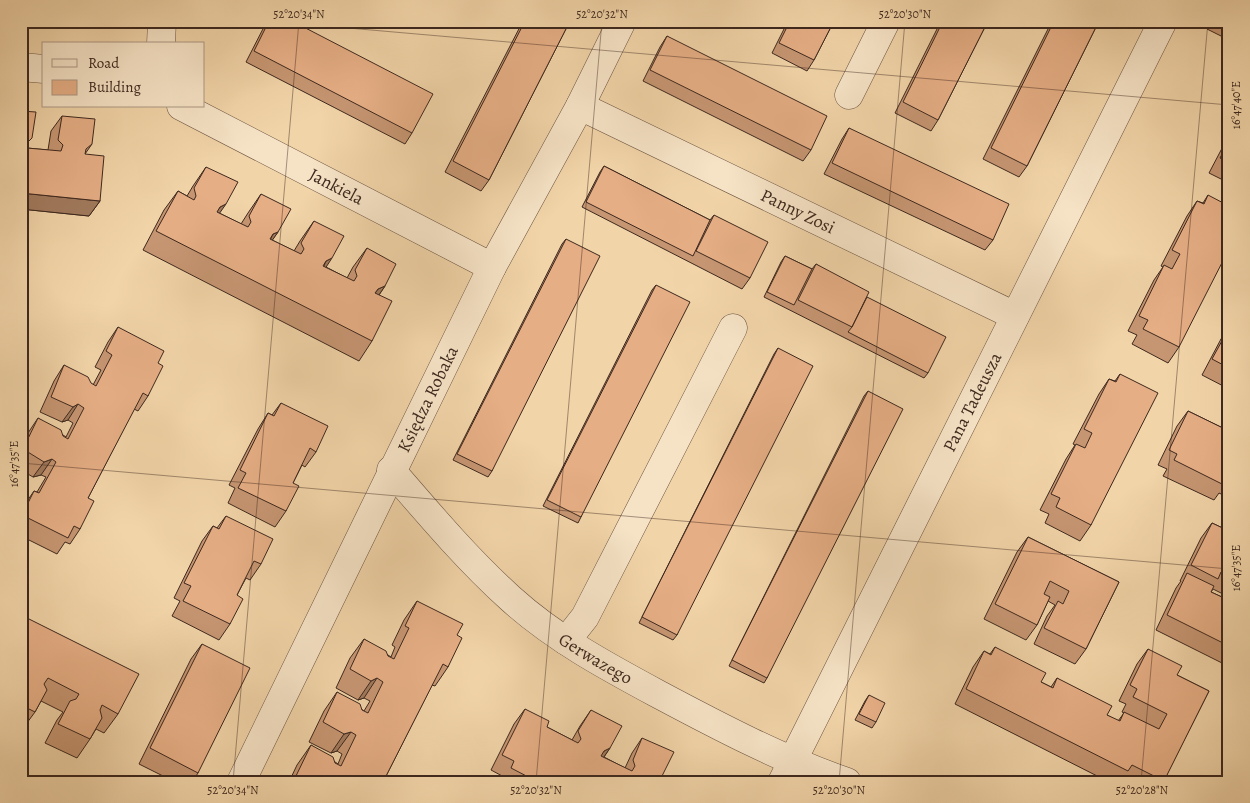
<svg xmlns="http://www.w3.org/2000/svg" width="1250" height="803" viewBox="0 0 1250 803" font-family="Alegreya,serif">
	<rect width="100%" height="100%" fill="#f1d4a8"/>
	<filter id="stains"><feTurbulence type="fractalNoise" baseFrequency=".004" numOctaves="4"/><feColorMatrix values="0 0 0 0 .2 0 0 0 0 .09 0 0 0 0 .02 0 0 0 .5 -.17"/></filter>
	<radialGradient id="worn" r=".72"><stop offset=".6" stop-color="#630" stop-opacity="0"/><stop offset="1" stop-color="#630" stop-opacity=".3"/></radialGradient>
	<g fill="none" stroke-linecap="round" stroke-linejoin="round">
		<g stroke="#6a5340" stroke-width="29">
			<g id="minor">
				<path d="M161,44L162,21"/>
				<path d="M21,67L44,69"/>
				<path d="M849,95L886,21"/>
				<path id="s1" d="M181,106L492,267"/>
				<path id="s2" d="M580,106L1015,316"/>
				<path id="s3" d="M391,470C429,514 467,559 510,598C554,638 606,666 658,694C720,727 781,759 847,782"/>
				<path d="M566,641L585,617L733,328"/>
				<path id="s4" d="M241,782L492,267L580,106L622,21"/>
				<path id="s5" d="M782,782L1163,21"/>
			</g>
		</g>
		<use href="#minor" stroke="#f6e3c6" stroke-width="28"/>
	</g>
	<path fill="#c69672" stroke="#3d281e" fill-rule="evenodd" d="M267,21H292L412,133L405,144L246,62Z
		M523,21H570L489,180L481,191L445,172Z
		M706,21H717L714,25Z
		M788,21H834L814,60L807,71L772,53Z
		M941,21H988L938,120L931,131L895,113Z
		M1052,21H1099L1027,166L1019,177L983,159Z
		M1210,21H1229L1227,31L1223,37L1207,29Z
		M667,36L811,150L803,161L643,81L660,47Z
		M62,116L92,144L85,154L100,201L89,216L21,209L27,145V148L48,150L51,131Z
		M849,128L993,240L985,250L824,174L842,139Z
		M1229,135V183L1209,173Z
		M604,166L710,220L714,215L750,278L742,289L582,207L600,172Z
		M206,167L219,213L241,224L248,213L261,194L278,232L272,240L294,251L300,241L314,221L326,267L347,278L353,267L367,248L385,286L379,295L372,341L359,361L143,250L164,210L178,191L187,196L193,186Z
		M1208,195L1179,347L1168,363L1132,344L1137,335L1128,331L1154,280L1163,267L1161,266L1187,216L1197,201L1203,203Z
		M566,239L492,471L488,477L453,460L562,244Z
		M785,256L812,269L816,264L867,297L928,373L924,378L764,297L781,262Z
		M656,285L581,517L578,523L543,506L652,290Z
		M118,327L158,363L148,396L138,411L134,409L88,498L80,529L70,544L65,542L57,554L21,536V510L34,491L37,492L46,477L41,475L33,477L21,470V446L28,433L38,418L66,437L73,423L68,420L62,422L40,412L54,381L64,365L93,385L101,370L95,367L108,342Z
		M1229,327V389L1202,375L1221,339Z
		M778,348L677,635L673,640L639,623L774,354Z
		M1120,374L1091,525L1080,541L1045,523L1049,514L1040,510L1066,459L1075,445L1073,444L1099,394L1109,379L1115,381Z
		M868,391L767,678L764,683L729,666L864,396Z
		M281,403L316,452L305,467L302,465L293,483L286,511L275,527L228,503L235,488L229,485L258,429L268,413L272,415Z
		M1188,411L1229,431V498L1219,493L1214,500L1163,476L1167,469L1158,465L1177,426Z
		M226,516L261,564L250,580L246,578L237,595L230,624L219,640L172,616L180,601L174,598L202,541L213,526L217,528Z
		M1212,523L1229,531V654L1222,663L1156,630L1176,588L1181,581H1180L1201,538ZM1213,589L1223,594L1222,597L1211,592Z
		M1028,537L1119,582L1086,649L1075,664L1034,644L1047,616L1055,605L1048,601L1037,625L1026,640L984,619L1017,552Z
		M417,601L457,635L448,667L435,686L432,685L383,782H289L297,765L311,745L338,764L342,754L337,751L331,753L309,742L324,711L337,692L364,711L370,701L364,698L358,700L336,688L350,658L364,639L391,657L395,647L392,645L404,620Z
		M21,615L118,714L104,733L96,729L90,739L77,758L45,743L57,720L63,712L41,701L35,712L21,731Z
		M202,644L198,773L192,782H175L139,764L191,659Z
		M995,647L1041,682L1051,687L1057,678L1107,715L1118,721L1124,713L1122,712L1126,704L1119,701L1137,664L1148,649L1177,675L1209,691L1163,782H1124L1122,781L1121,782H1109L955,704L973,667L984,651L990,654Z
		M869,695L876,722L872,728L855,720L865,701Z
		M525,709L547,727L572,740L580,726L591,710L610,748L604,757L625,768L632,753L642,738L662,776L658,782H501L504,777L491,770L514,724Z"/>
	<path fill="#a17a5d" stroke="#3d281e" d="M21,193L100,201L89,216L21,209Z
		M226,204L212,224L207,226L220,207Z
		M278,232L265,251L273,234Z
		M332,258L319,278L326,261Z
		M385,286L372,305L365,308L378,289Z
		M78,404L68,420L62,422L73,407Z
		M52,459L41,475L33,477L44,462Z
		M377,678L364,698L358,700L371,681Z
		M351,732L337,751L331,753L344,734Z
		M610,748L599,764L593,766L604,751Z
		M662,776L658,782H654L657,778Z"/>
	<path fill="#e6ae85" stroke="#3d281e" d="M269,21H292L433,94L412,133L254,51Z
		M525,21H570L489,180L453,161Z
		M790,21H834L814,60L779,43Z
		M943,21H988L938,120L903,102Z
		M1054,21H1099L1027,166L991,148Z
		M1212,21H1229V27L1227,31L1211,23Z
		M667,36L827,116L811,150L650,70Z
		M21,111L36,112L32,138L28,142L27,148L61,151L63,145L58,140L62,116L95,119L92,144L86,149L85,154L104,156L100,201L21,193Z
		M849,128L1009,204L993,240L832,163Z
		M1229,141V162L1220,158Z
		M604,166L710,220L693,256L586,202Z
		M206,167L238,182L226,204L220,207L217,212L248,227L251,222L249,216L261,194L291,209L278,232L273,234L270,239L301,254L304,249L301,243L314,221L344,236L332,258L326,261L323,266L354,281L357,276L355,270L367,248L396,264L385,286L378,289L375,293L392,301L372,341L156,231L178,191L194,200L196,196L194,188Z
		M1208,195L1229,206V249L1179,347L1143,329L1148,320L1139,316L1164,265L1172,269L1180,254L1172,250L1197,201L1204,204Z
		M714,215L768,242L750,278L696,251Z
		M566,239L600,256L492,471L457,454Z
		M785,256L812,269L794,305L767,292Z
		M816,264L869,292L852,327L798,300Z
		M656,285L690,302L581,517L547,500Z
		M867,297L946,337L928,373L848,332L852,327Z
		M118,327L164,351L158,363L163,366L148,396L143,393L88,498L94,501L80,529L74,526L68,538L22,515L34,491L39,493L56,462L52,459L44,462L23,449L38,418L61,430L63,436L68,439L84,408L78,404L73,407L51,397L64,365L88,377L91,383L96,386L112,355L106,351Z
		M1229,328V368L1212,359Z
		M778,348L813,366L677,635L642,617Z
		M1120,374L1158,393L1091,525L1056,507L1060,498L1051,494L1076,444L1085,448L1092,433L1084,429L1109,379L1116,382Z
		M868,391L903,409L767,678L732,660Z
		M281,403L328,426L316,452L310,448L293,483L299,486L286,511L238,488L246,473L240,470L268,413L274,416Z
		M1188,411L1229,431V477L1224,485L1174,460L1177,454L1169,450Z
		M226,516L273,539L261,564L254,561L237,595L243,599L230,624L183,601L191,586L184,583L213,526L219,529Z
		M1212,523L1229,531V576L1221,572L1218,579L1191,565Z
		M1028,537L1119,582L1086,649L1044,628L1058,601L1063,604L1069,591L1050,581L1044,594L1050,597L1037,625L995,604Z
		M1187,573L1214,586L1211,592L1224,598L1229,589V646L1167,615Z
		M417,601L463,624L457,635L462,638L448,667L443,664L383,782H303L295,778L311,745L333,757L335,763L341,766L356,735L351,732L344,734L323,722L337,692L360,704L362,710L368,713L383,682L377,678L371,681L350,669L364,639L386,651L388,656L394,659L409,628L405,626Z
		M21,615L139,674L118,714L102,705L100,710L102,718L90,739L58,724L70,701L76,699L79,694L48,678L44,684L47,690L35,712L21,705V673L23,672L25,667L21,665Z
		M202,644L250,668L198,773L150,748Z
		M995,647L1046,673L1041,682L1053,688L1057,678L1112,706L1107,715L1120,721L1124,712L1159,729L1167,714L1133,697L1137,689L1130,685L1148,649L1182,666L1177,675L1209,691L1164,781L1132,765L1128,771L966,689L984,651L991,655Z
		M869,695L885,703L876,722L859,714Z
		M525,709L549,721L547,727L578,743L581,739L578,731L591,710L622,726L610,748L604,751L601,756L632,771L635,766L633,760L642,738L674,752L662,776L657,778L655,782H554L542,776L538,782L511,768L514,761L502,755Z"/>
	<path fill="none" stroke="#3d281e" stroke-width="1" stroke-opacity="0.45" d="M268,21L1229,105M21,463L1229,569M233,782L299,21M536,782L602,21M839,782L905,21M1141,782L1208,21"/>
	<g text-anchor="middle" stroke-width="5" stroke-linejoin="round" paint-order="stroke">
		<g font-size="18" fill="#3d281e" stroke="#f6e3c6">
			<text dy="6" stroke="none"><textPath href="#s1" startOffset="175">Jankiela</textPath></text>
			<text dy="6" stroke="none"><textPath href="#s2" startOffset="242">Panny Zosi</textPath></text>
			<text dy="6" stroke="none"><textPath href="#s4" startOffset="426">Księdza Robaka</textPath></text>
			<text dy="6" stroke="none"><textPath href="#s5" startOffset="425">Pana Tadeusza</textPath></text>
			<text dy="6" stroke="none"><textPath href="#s3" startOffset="280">Gerwazego</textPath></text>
		</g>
	</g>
	<rect width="1250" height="803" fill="none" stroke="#f1d4a8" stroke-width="55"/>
	<rect x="42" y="42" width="162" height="65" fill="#f6e3c6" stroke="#ac9883"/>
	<rect x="52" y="59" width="25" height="8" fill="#f6e3c6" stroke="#ac9883"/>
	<text x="88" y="68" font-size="15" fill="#3d281e">Road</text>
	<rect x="52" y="80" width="25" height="15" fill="#e6ae85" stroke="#ac9883"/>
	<text x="88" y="92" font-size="15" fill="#3d281e">Building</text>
	<rect x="28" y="28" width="1194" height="748" fill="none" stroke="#3d281e" stroke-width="2"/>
	<g font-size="12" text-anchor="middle" fill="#3d281e">
		<text x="299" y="18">52°20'34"N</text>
		<text x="602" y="18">52°20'32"N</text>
		<text x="905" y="18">52°20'30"N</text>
		<text transform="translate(1236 105) rotate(-90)" y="4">16°47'40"E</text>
		<text transform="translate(14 464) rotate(-90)" y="4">16°47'35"E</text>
		<text transform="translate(1236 568) rotate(-90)" y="4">16°47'35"E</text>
		<text x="233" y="794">52°20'34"N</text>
		<text x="536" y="794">52°20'32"N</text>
		<text x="839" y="794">52°20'30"N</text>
		<text x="1142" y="794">52°20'28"N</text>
	</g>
	<rect width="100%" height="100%" filter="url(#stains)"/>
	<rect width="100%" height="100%" fill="url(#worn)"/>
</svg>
